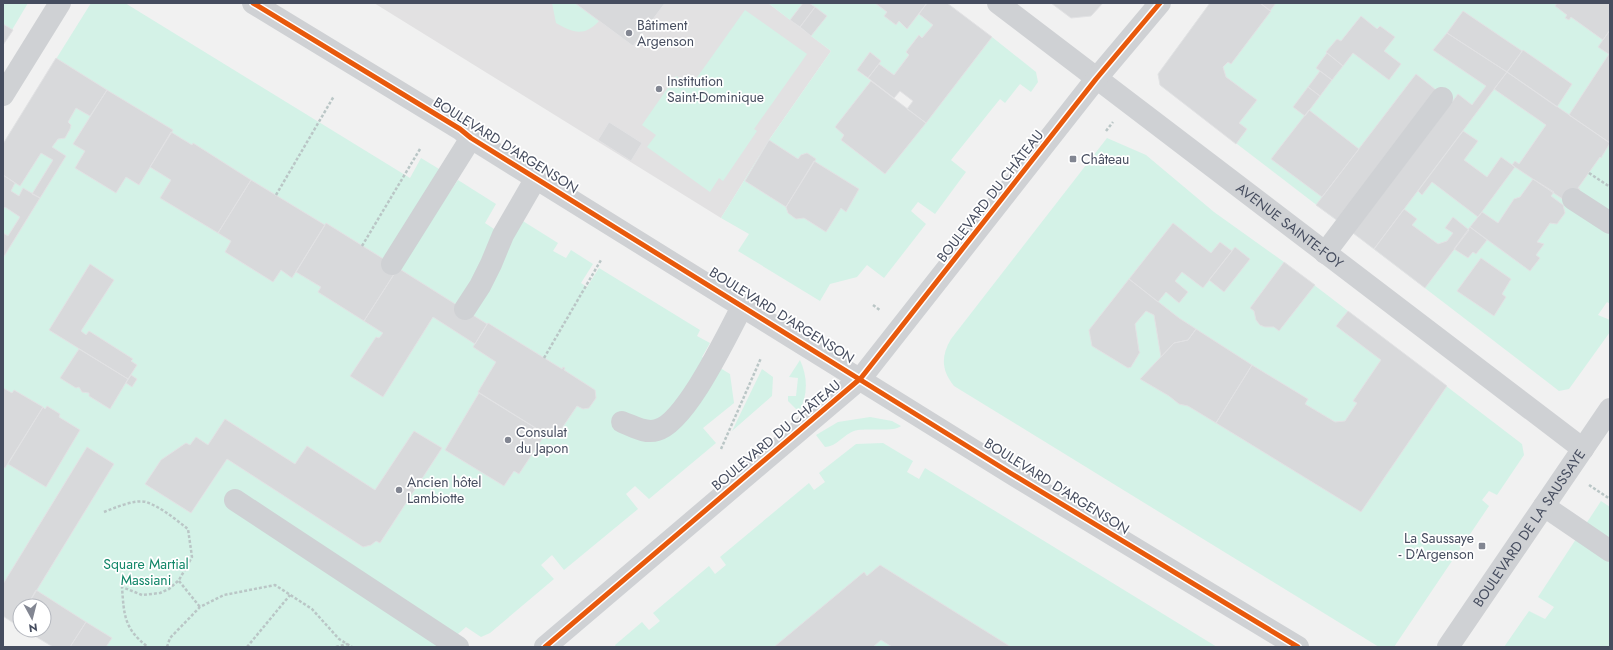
<svg xmlns="http://www.w3.org/2000/svg" width="1613" height="650" viewBox="0 0 1613 650" font-family="Jost,sans-serif">
	<rect width="100%" height="100%" fill="#f1f1f1"/>
	<path fill="#e2e1e2" d="M374,3H768L831,51L769,140L721,218Z"/>
	<path fill="#d4f2e7" d="M3,3H28L3,45Z
		M91,3H125L410,178L421,158L444,172L445,199L458,180L496,204L485,223L503,235L518,218L558,243L553,251L566,258L571,250L593,264L581,283L587,287L599,268L700,330L697,336L710,343L702,357L730,374L734,403L703,428L716,443L649,499L635,486L626,494L638,509L564,570L552,555L541,565L554,579L490,633L481,637L466,627L443,647H53L44,630V606H20V627L3,616V144Z
		M552,3H575L599,21C584,37 573,33 556,23Z
		M768,3H803L790,20Z
		M809,3H875L887,12L885,16L896,25L899,21L907,28L919,14L933,25L922,38L918,36L906,52L909,55L894,75L879,64L881,61L870,52L857,70L871,81L841,140L885,174L992,37L1036,72L1038,82L1031,92L1020,84L1005,103L1000,99L951,160L966,172L935,214L918,202L911,211L926,224L884,278L867,265L857,277L830,284L820,301L738,251L749,234L721,218L769,140L831,51L811,36L826,16Z
		M1210,3H1610V304L1607,302L1598,315L1610,320V332L1569,389L1559,391L1550,384L1160,85L1158,74Z
		M745,10L807,54L754,129L757,131L723,181L719,178L710,192L647,147L656,135L642,125L676,76L691,86Z
		M1107,138L1146,155L1214,212L1284,262L1522,444L1524,455L1497,495L1489,491L1482,500L1489,506L1394,647H1379L954,386C941,370 941,356 951,339Z
		M800,360C808,377 808,396 799,412L788,401V396H796L798,378L789,377Z
		M762,369L773,377L772,396L732,431Z
		M870,417L892,421L901,426C895,432 868,428 858,430C845,432 837,447 825,447L816,435L838,422Z
		M883,443L913,461L907,472L919,479L925,468L1217,647H616L615,645L642,622L649,630L660,621L653,613L709,566L715,574L726,565L720,557L809,483L814,490L825,482L819,473L856,444Z
		M1601,501L1610,507V647H1504L1529,611L1545,619L1554,607L1538,597Z"/>
	<path fill="#d8d9db" stroke="#e2e2e4" d="M575,3H665L633,46Z
		M803,3H809L815,7L800,27L790,20Z
		M875,3H927L907,29L899,21L896,25L884,16L887,12Z
		M927,3H947L992,37L926,123L907,109L913,101L900,91L894,98L868,78L879,64L894,75L909,55L906,52L919,35L922,38L933,25L919,14Z
		M1051,3H1103L1091,16L1071,18Z
		M1210,3H1260L1271,11L1231,64L1228,62L1223,67L1226,77L1257,100L1239,123L1247,129L1236,144L1160,85L1158,74Z
		M1260,3H1276L1270,11Z
		M1557,3H1610V30L1603,40L1571,17L1569,20L1565,18L1567,15L1555,6Z
		M815,7L827,16L811,36L800,27Z
		M1463,11L1522,51L1507,72L1447,33Z
		M1361,16L1377,29L1380,26L1395,37L1384,51L1401,64L1389,80L1353,53L1343,66L1326,52L1337,39L1341,41Z
		M3,24L13,30L3,45Z
		M1610,30V55L1598,47Z
		M1447,33L1507,72L1374,249L1353,233L1458,94L1472,105L1486,86L1433,50Z
		M1523,50L1572,84L1557,107L1507,72Z
		M870,52L881,61L868,78L857,70Z
		M1327,53L1343,66L1332,80L1316,68Z
		M1609,54L1610,55V143L1569,115Z
		M56,58L107,90L90,116L76,108L68,122L71,125L70,129L65,138L58,139L52,147L66,156L40,198L32,194L53,160L41,153L20,186L3,175V144Z
		M1320,71L1332,80L1320,96L1308,87Z
		M1507,72L1610,143L1601,158L1600,157L1578,188L1580,189L1570,204L1512,165L1515,161L1519,164L1546,125L1494,89Z
		M1416,74L1436,90L1338,221L1316,205Z
		M871,81L926,123L885,174L841,140L844,135L835,127Z
		M1308,87L1320,96L1305,116L1293,107Z
		M107,90L173,130L139,185L126,177L116,193L75,168L85,151L73,144Z
		M1309,110L1359,149L1322,197L1271,159Z
		M609,122L642,143L631,161L598,140Z
		M1463,131L1478,141L1464,160L1487,177L1501,157L1515,167L1478,217L1432,182L1422,195L1418,191Z
		M171,132L192,145L193,143L251,180L218,233L160,198L171,180L150,167Z
		M769,140L798,159L801,155L807,153L816,159L786,207L745,181Z
		M814,161L859,189L846,212L841,208L826,232L804,218L796,219L788,213L786,207Z
		M3,175L15,183L11,191L19,196L23,188L40,198L3,258V233L8,236L20,217L5,207L3,209Z
		M1533,179L1554,192L1551,196L1563,205L1565,213L1557,224L1550,223L1537,242L1544,244L1536,255L1540,258L1530,271L1470,227L1482,212L1498,223L1514,199L1520,197Z
		M251,180L325,225L292,278L281,270L273,282L225,252L231,241L218,233Z
		M1404,209L1417,219L1412,225L1438,244L1447,241L1453,233L1445,228L1453,217L1469,230L1425,288L1374,249Z
		M326,223L398,268L364,321L318,292L321,287L296,272Z
		M1173,223L1211,253L1220,242L1232,251L1203,288L1182,272L1175,281L1188,292L1179,303L1166,292L1158,302L1129,279Z
		M1470,227L1487,240L1476,254L1473,252L1468,258L1454,249Z
		M1235,247L1250,259L1224,292L1209,280Z
		M1481,258L1511,279L1502,294L1506,297L1494,316L1457,291Z
		M1284,262L1315,285L1279,331L1274,327H1265L1260,325L1256,320L1254,311L1250,308Z
		M90,264L114,280L81,331L86,335L89,331L133,359L131,361L137,365L128,379L49,330Z
		M398,268L487,324L475,344L433,317L383,397L350,376L376,337L379,338L383,333L364,321Z
		M1129,279L1179,318L1196,329L1188,340L1174,343L1161,357L1154,315L1146,311L1135,324L1139,351L1140,352L1131,367L1128,368L1092,346L1089,330Z
		M1348,311L1447,386L1361,512L1216,423L1252,365L1308,399L1305,404L1335,422L1345,421L1357,403L1353,401L1381,360L1336,326Z
		M488,323L562,369L563,367L565,368L564,370L595,390L596,398L589,408L583,409L577,406L560,431L556,427L550,437L478,392L496,362L473,347Z
		M1196,329L1252,365L1216,423L1188,406L1179,404L1169,396L1140,379L1174,343L1188,340Z
		M79,349L128,379L110,409L89,396V393L82,392L79,387L76,388L60,378Z
		M131,375L137,379L132,387L126,383Z
		M3,388L12,393L14,390L43,407L5,468L3,467Z
		M479,393L550,437L548,439L544,436L519,474L514,471L504,486L445,450Z
		M47,406L60,414L59,417L80,430L46,487L8,464L43,407L45,409Z
		M225,419L295,464L307,446L375,490L414,431L442,448L380,543L376,541L371,545L363,547L227,459L191,513L145,484L161,460L186,443L190,445L196,437L208,445Z
		M87,447L114,464L27,606H20V617L15,624L3,616V584Z
		M880,565L1011,647H892L881,640L873,647H774L864,572L867,576Z
		M36,590L86,622L70,647H53L25,630H44V606H27Z
		M86,622L112,638L106,647H70Z"/>
	<g fill="none" stroke-linecap="round" stroke-linejoin="round">
		<path stroke="#bac6c6" stroke-width="2.5" stroke-dasharray="3 2" stroke-linecap="butt" d="M1106,131L1113,122
			M1589,173L1610,187
			M276,195L334,96
			M362,246L420,149
			M873,305L881,311
			M544,358L601,260
			M721,449L761,358
			M1589,485L1610,499
			M104,512C114,508 135,499 146,502C161,507 175,519 188,529L192,557L179,580L169,589L160,593L142,595L122,587C124,615 124,629 148,647
			M179,581L200,607
			M167,647L170,638L200,607L224,595L275,585L312,609L339,639L352,647
			M247,647L290,595
			M336,647L347,644"/>
		<g stroke="#cfd1d4" stroke-width="22">
			<path d="M253,3L460,129L471,138L1012,474L1298,647"/>
			<path id="s1" d="M998,3L1583,449"/>
			<path d="M3,95L60,3"/>
			<path d="M1573,199L1610,223"/>
			<path d="M1325,253L1442,98"/>
			<path d="M392,264L471,138"/>
			<path d="M465,309L480,286L491,264L503,235L536,178"/>
			<path d="M622,422C633,426 645,434 657,430C686,423 728,333 743,305"/>
			<path d="M235,500L458,647"/>
			<path d="M1544,506L1610,551"/>
			<path d="M545,647L861,378L1096,79L1160,3"/>
			<path id="s2" d="M1448,647L1610,409"/>
		</g>
		<g stroke="#fff" stroke-width="8">
			<path id="cycleway" d="M253,3L460,129L471,138L1012,474L1298,647
				M545,647L861,378L1096,79L1160,3"/>
		</g>
		<use href="#cycleway" stroke="#e8590c" stroke-width="5"/>
	</g>
	<g fill="#828692" stroke="#fff" stroke-width="1.5">
		<circle cx="629" cy="33" r="4"/>
		<circle cx="659" cy="89" r="4"/>
		<rect x="1069" y="155" width="8" height="8" rx="2"/>
		<circle cx="508" cy="440" r="4"/>
		<circle cx="399" cy="490" r="4"/>
		<rect x="1478" y="542" width="8" height="8" rx="2"/>
	</g>
	<g text-anchor="middle" stroke-width="3.5" stroke-linejoin="round" paint-order="stroke">
		<g font-size="14" fill="#464d5f" stroke="#fff" text-anchor="start">
			<text x="637" y="30">Bâtiment<tspan x="637" dy="16">Argenson</tspan></text>
			<text x="667" y="86">Institution<tspan x="667" dy="16">Saint-Dominique</tspan></text>
			<text x="1081" y="164">Château</text>
			<text x="516" y="437">Consulat<tspan x="516" dy="16">du Japon</tspan></text>
			<text x="407" y="487">Ancien hôtel<tspan x="407" dy="16">Lambiotte</tspan></text>
			<text x="1474" y="543" text-anchor="end">La Saussaye<tspan x="1474" dy="16">- D'Argenson</tspan></text>
		</g>
		<g font-size="14" fill="#464d5f" stroke="#fff">
			<text transform="translate(506 145) rotate(32)" y="5">BOULEVARD D'ARGENSON</text>
			<text transform="translate(990 196) rotate(-52)" y="5">BOULEVARD DU CHÂTEAU</text>
			<text dy="5" stroke="none"><textPath href="#s1" startOffset="367">AVENUE SAINTE-FOY</textPath></text>
			<text transform="translate(782 315) rotate(32)" y="5">BOULEVARD D'ARGENSON</text>
			<text transform="translate(776 435) rotate(-40)" y="5">BOULEVARD DU CHÂTEAU</text>
			<text transform="translate(1057 486) rotate(32)" y="5">BOULEVARD D'ARGENSON</text>
			<text dy="5" stroke="none"><textPath href="#s2" startOffset="144">BOULEVARD DE LA SAUSSAYE</textPath></text>
		</g>
		<g font-size="14" fill="#118668" stroke="#fff">
			<text x="146" y="569">Square Martial<tspan x="146" dy="16">Massiani</tspan></text>
		</g>
	</g>
	<rect width="1613" height="650" fill="none" stroke="#464d5f" stroke-width="8"/>
	<g transform="translate(32 618) rotate(173)"><circle r="19" fill="#ffffff" stroke="#b5b8bf"/>
	<path d="M0-3L7 15L0 10L-7 15Z" fill="#828692"/>
	<text y="-6" font-size="11" font-weight="bold" text-anchor="middle" fill="#464d5f">N</text>
	</g>
</svg>
